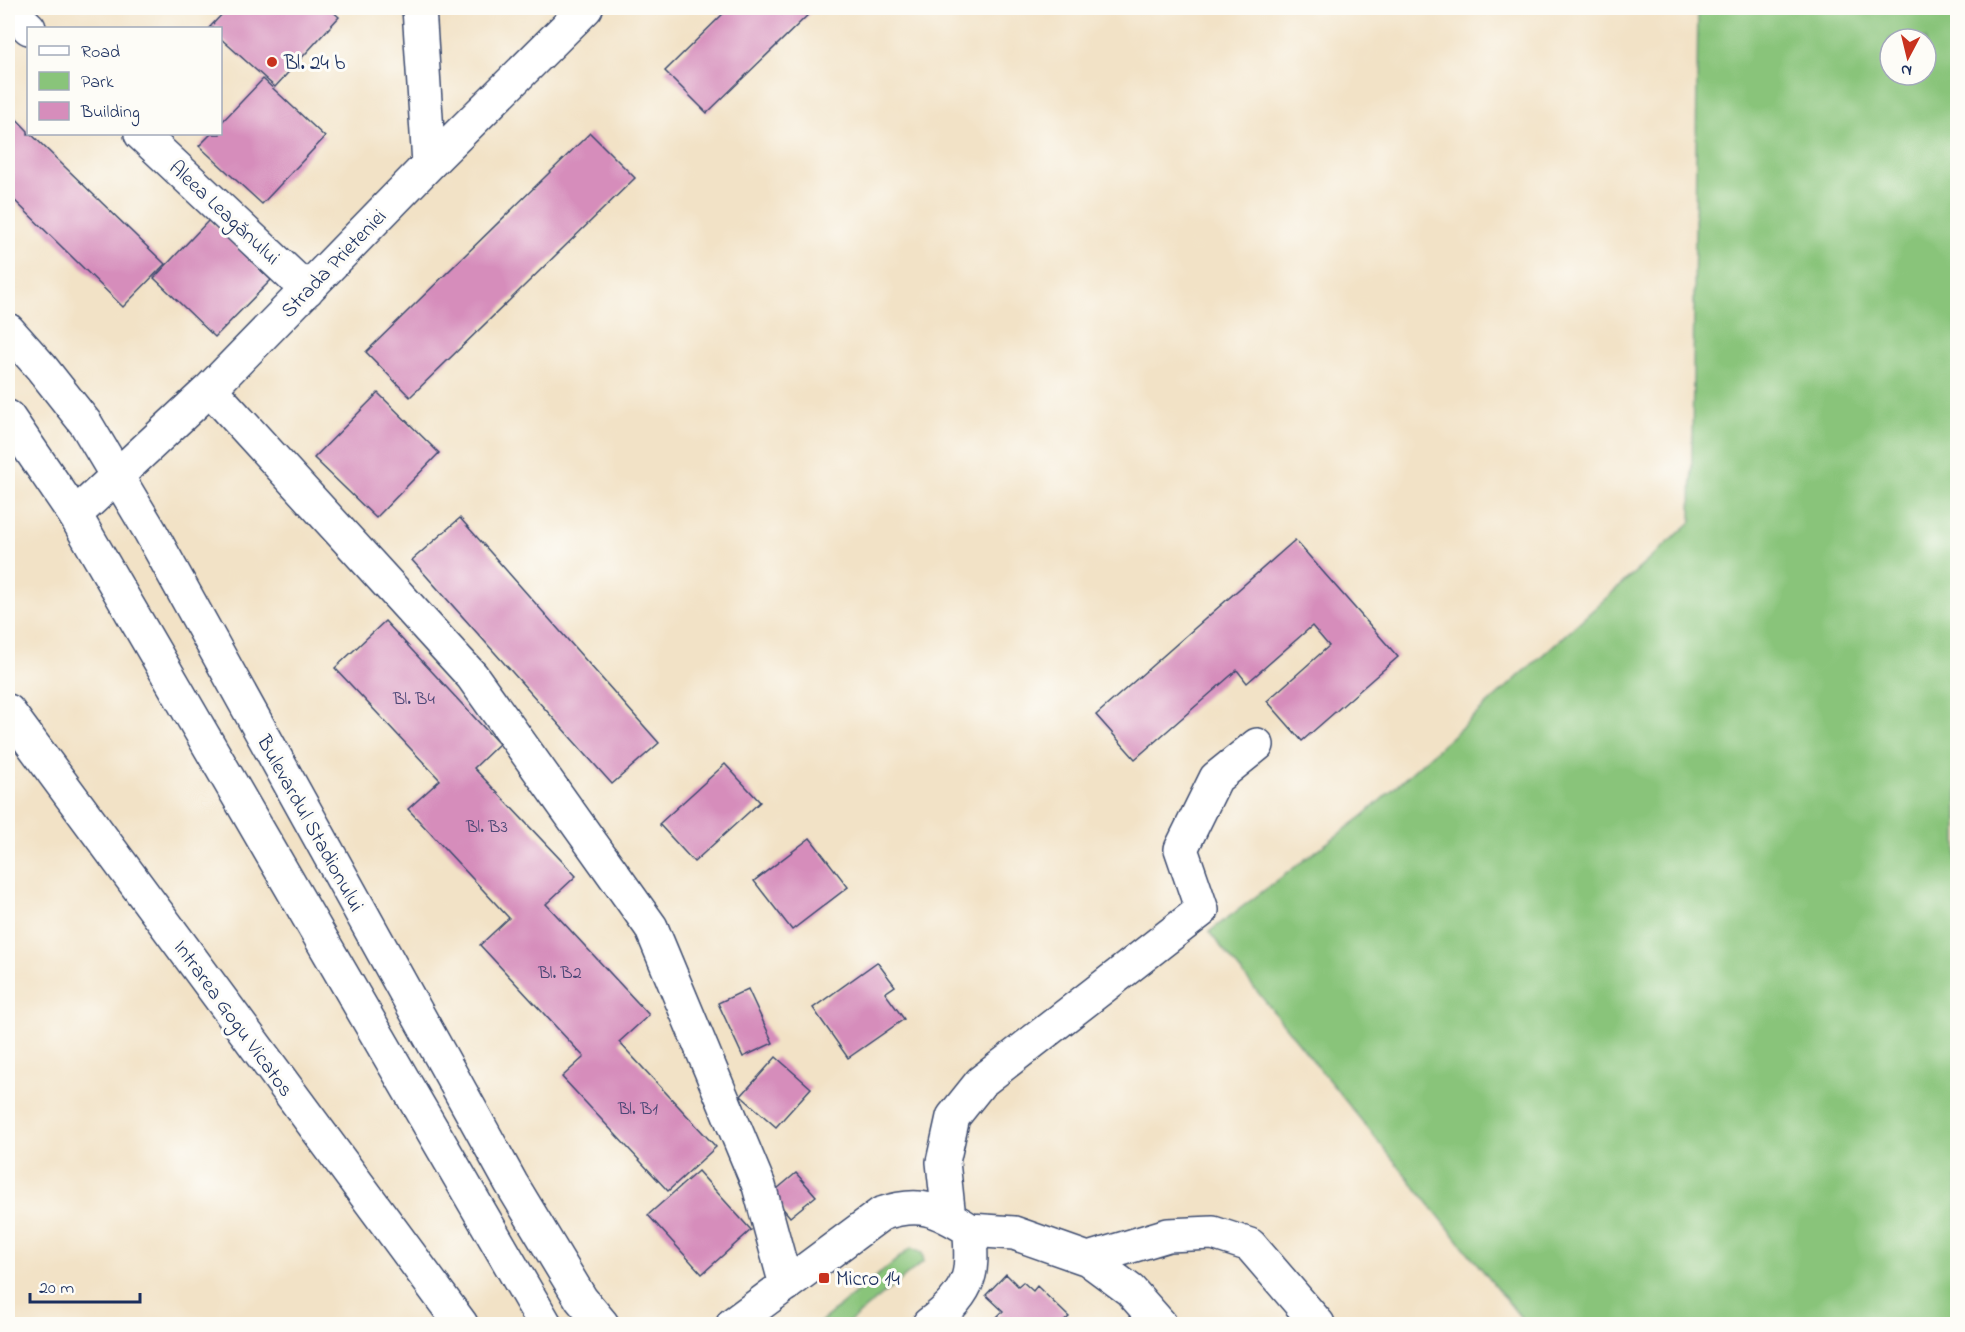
<svg xmlns="http://www.w3.org/2000/svg" width="1965" height="1332" viewBox="0 0 1965 1332" font-family="'Indie Flower',sans-serif">
	<rect width="100%" height="100%" fill="#fdfcf7"/>
	<filter id="ink" filterUnits="userSpaceOnUse"><feTurbulence type="fractalNoise" baseFrequency=".0167" numOctaves="2"/><feDisplacementMap in="SourceGraphic" scale="12" xChannelSelector="R" yChannelSelector="G"/><feConvolveMatrix kernelMatrix="1 2 1 2 8 2 1 2 1" color-interpolation-filters="sRGB"/></filter>
	<filter id="wash" filterUnits="userSpaceOnUse"><feTurbulence type="fractalNoise" baseFrequency=".008" numOctaves="4" result="noise"/><feDisplacementMap in="SourceGraphic" scale="24" xChannelSelector="R" yChannelSelector="G"/><feGaussianBlur stdDeviation="1.35" result="paint"/><feColorMatrix in="noise" values="0 0 0 0 0 0 0 0 0 0 0 0 0 0 0 0 0 1.4 0 .05"/><feComposite in="paint" operator="in"/></filter>
	<g filter="url(#wash)">
		<rect width="100%" height="100%" fill="#f2e2c6"/>
		<path fill="#89c47a" stroke="#527a6c" stroke-width="1.5" fill-rule="evenodd" d="M1698,8H1957V1324H1526L1209,932L1364,815L1691,522ZM1890,39H1926V75H1890Z
			M911,1248L922,1253L924,1261L847,1324H818Z"/>
		<g id="blocks">
			<path fill="#d68dbb" d="M228,8H329L339,17L275,87L220,38V28H209Z
				M729,8H815L707,113L665,71Z
				M263,79L325,137L262,204L199,146L211,134H220V124Z
				M8,110L28,131V134H31L165,264L123,307L8,194Z
				M590,133L635,178L410,397L366,352Z
				M209,220L271,280L215,337L154,278Z
				M378,393L439,453L376,518L314,458Z
				M460,518L659,743L612,784L412,560Z
				M1295,540L1398,657L1302,741L1267,701L1329,646L1312,626L1247,683L1237,670L1135,759L1096,715Z
				M385,621L499,744L474,768L576,876L546,904L649,1015L619,1042L716,1147L668,1191L562,1077L584,1057L480,945L509,918L408,809L440,780L335,668Z
				M725,764L760,802L694,862L659,824Z
				M810,838L848,887L792,930L754,881Z
				M877,962L895,986L885,993L904,1019L848,1058L813,1008Z
				M748,989L773,1043L743,1057L718,1003Z
				M776,1057L811,1088L776,1127L741,1096Z
				M698,1171L751,1230L702,1274L648,1215Z
				M796,1173L816,1196L790,1217L771,1194Z
				M1006,1274L1018,1286L1023,1282L1033,1291L1037,1286L1069,1317L1061,1324H990L1003,1311L986,1295Z"/>
		</g>
	</g>
	<g filter="url(#ink)">
		<use href="#blocks" fill-opacity="0" stroke="#3b4a6e" stroke-width="1.5"/>
		<g fill="none" stroke-linecap="round" stroke-linejoin="round">
			<g stroke="#3b4a6e" stroke-width="36">
				<path id="minor" d="M8,8L29,28
					M419,8L429,164
					M141,134L307,290
					M210,389L472,676L651,927L759,1186L786,1285
					M75,515L210,389L429,164L586,8
					M8,711L461,1324
					M949,1218L943,1162L953,1117L981,1082L1202,910L1181,849L1216,778L1257,745
					M970,1230L1014,1233L1088,1259L1130,1290L1160,1324
					M1088,1259L1168,1235L1213,1233L1250,1245L1318,1324
					M733,1324L881,1214C920,1201 936,1209 970,1230C970,1245 973,1264 968,1278C962,1296 944,1313 929,1324"/>
			</g>
			<g stroke="#3b4a6e" stroke-width="36">
				<path id="major" d="M8,330L41,367L86,424L150,531L511,1183L581,1299L602,1324
					M8,417L75,515L545,1324"/>
			</g>
			<use href="#minor" stroke="#fff" stroke-width="33"/>
			<use href="#major" stroke="#fff" stroke-width="33"/>
		</g>
	</g>
	<g fill="#c8321e" stroke="#fdfcf7" stroke-width="2">
		<circle cx="272" cy="62" r="6"/>
		<rect x="818" y="1272" width="12" height="12" rx="3"/>
	</g>
	<g text-anchor="middle" stroke-width="6" stroke-linejoin="round" paint-order="stroke">
		<g font-size="18" fill="#4a4675">
			<text x="414" y="704">Bl. B4</text>
			<text x="487" y="832">Bl. B3</text>
			<text x="560" y="978">Bl. B2</text>
			<text x="638" y="1114">Bl. B1</text>
		</g>
		<g font-size="21" fill="#1b2f5e" stroke="#fdfcf7" text-anchor="start">
			<text x="284" y="69">Bl. 24 b</text>
			<text x="836" y="1285">Micro 14</text>
		</g>
		<g font-size="21" fill="#1b2f5e" stroke="#fdfcf7">
			<text transform="translate(225 212) rotate(43)" y="7">Aleea Leagănului</text>
			<text transform="translate(333 263) rotate(-46)" y="7">Strada Prieteniei</text>
			<text transform="translate(311 823) rotate(61)" y="7">Bulevardul Stadionului</text>
			<text transform="translate(234 1018) rotate(54)" y="7">Intrarea Gogu Vicatos</text>
		</g>
	</g>
	<rect width="1965" height="1332" fill="none" stroke="#fdfcf7" stroke-width="30"/>
	<rect x="27" y="27" width="195" height="108" fill="#fdfcf7" stroke="#a3aaba" stroke-width="1.5"/>
	<rect x="39" y="46" width="30" height="9" fill="#ffffff" stroke="#a3aaba" stroke-width="1.5"/>
	<text x="81" y="57" font-size="18" fill="#1b2f5e">Road</text>
	<rect x="39" y="72" width="30" height="18" fill="#89c47a" stroke="#a3aaba" stroke-width="1.5"/>
	<text x="81" y="87" font-size="18" fill="#1b2f5e">Park</text>
	<rect x="39" y="102" width="30" height="18" fill="#d68dbb" stroke="#a3aaba" stroke-width="1.5"/>
	<text x="81" y="117" font-size="18" fill="#1b2f5e">Building</text>
	<g transform="translate(1908 57) rotate(187)"><circle r="28" fill="#fdfcf7" stroke="#a3aaba" stroke-width="1.5"/>
	<path d="M0-4.5L10 22L0 15L-10 22Z" fill="#c8321e"/>
	<text y="-9" font-size="16" font-weight="bold" text-anchor="middle" fill="#1b2f5e">N</text>
	</g>
	<path d="M30 1293v9h110v-9" fill="none" stroke="#1b2f5e" stroke-width="3"/>
	<text x="39" y="1293" font-size="18" fill="#1b2f5e" stroke="#fdfcf7" stroke-width="4.5" paint-order="stroke">20 m</text>
</svg>
